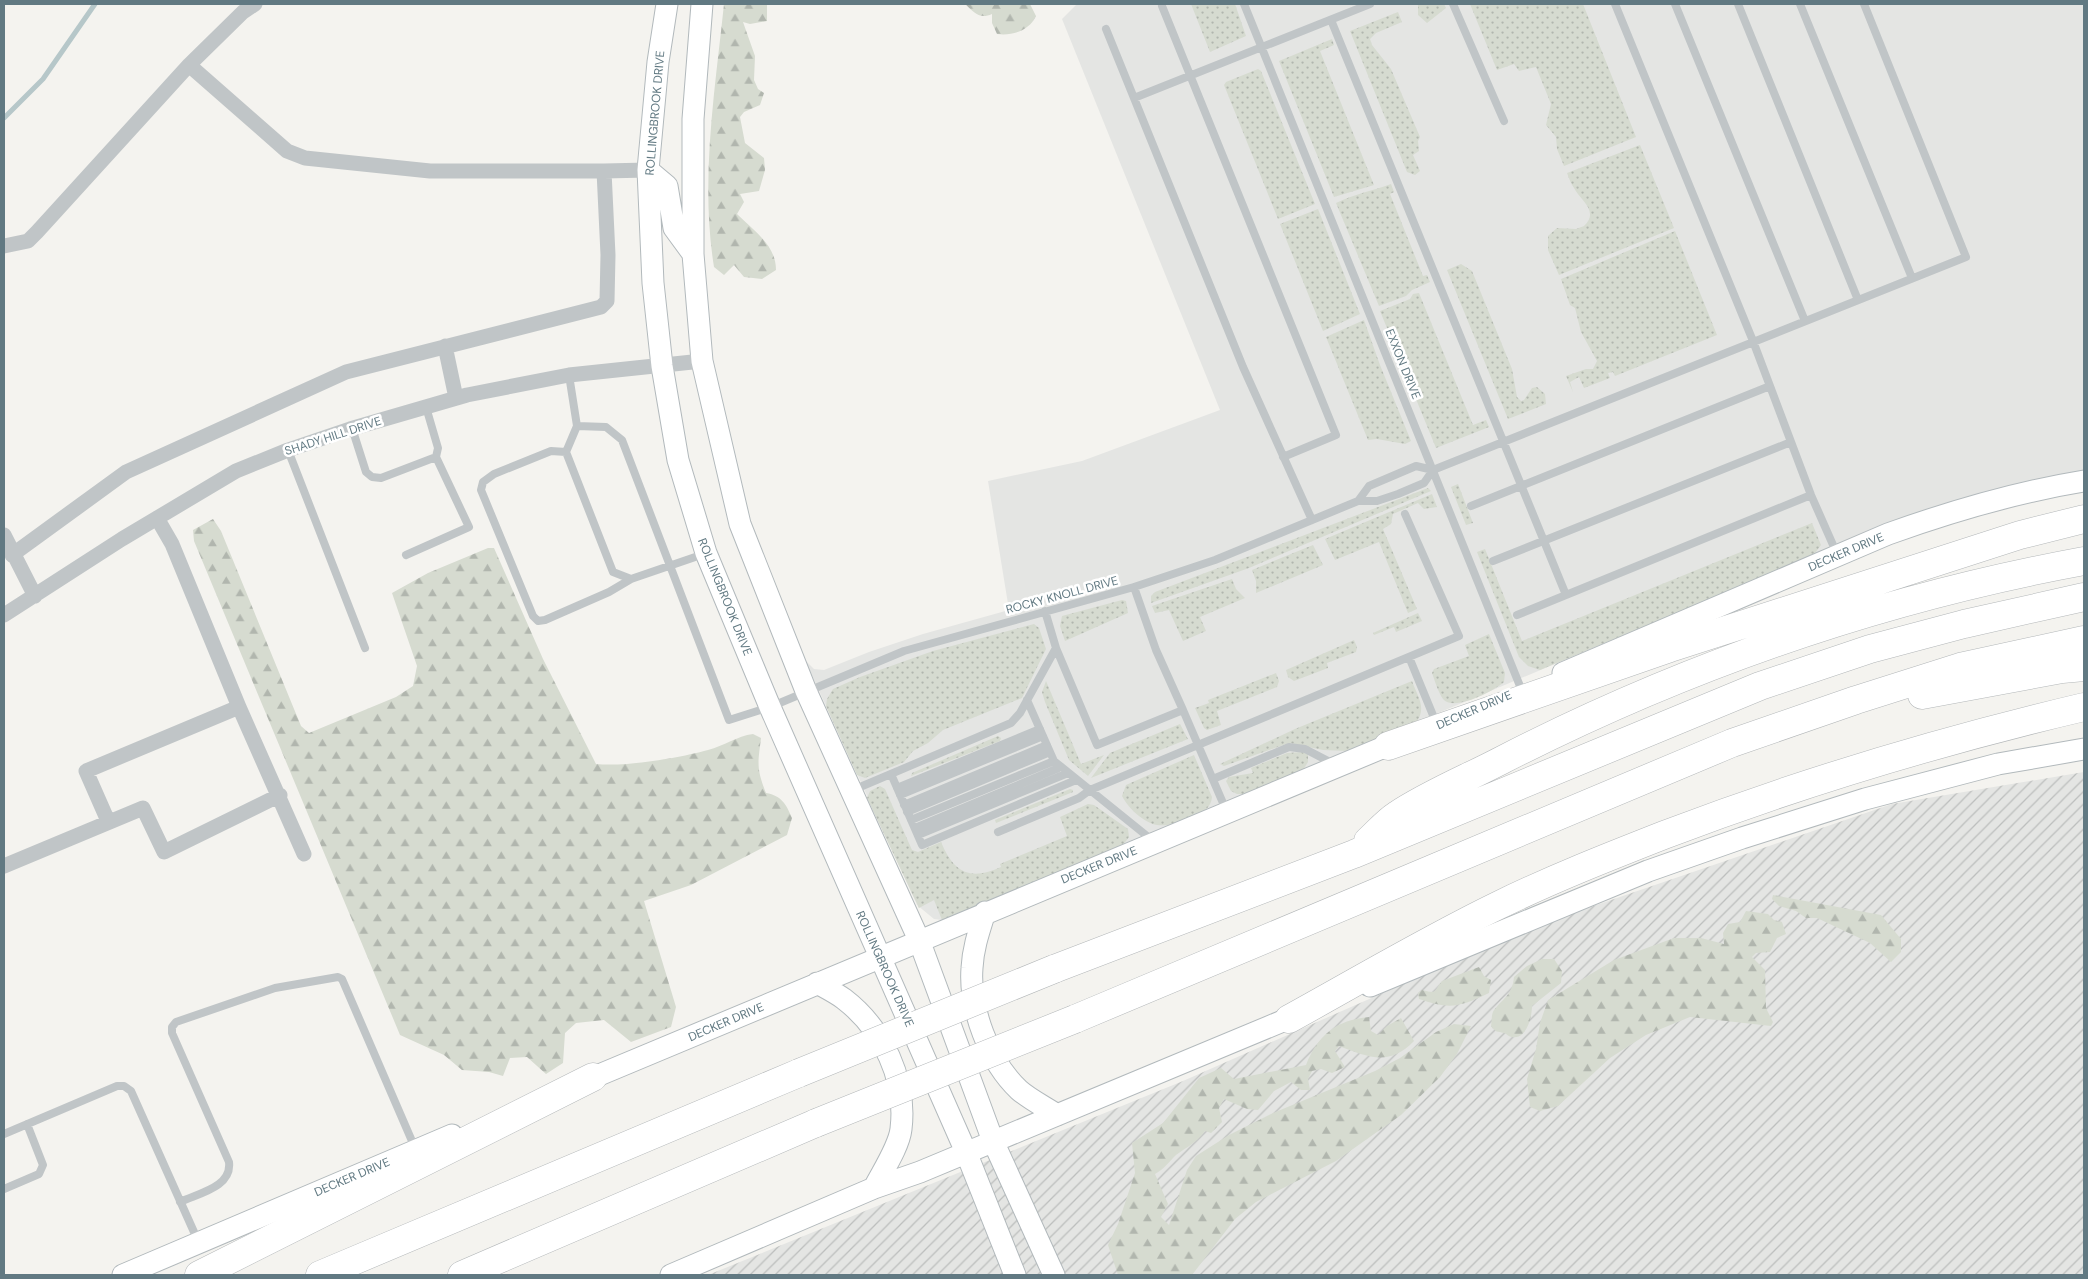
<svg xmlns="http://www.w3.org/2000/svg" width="2088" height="1279" viewBox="0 0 2088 1279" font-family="'DM Sans',sans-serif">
	<defs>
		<pattern id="industrial-furrows" width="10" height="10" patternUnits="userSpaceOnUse" patternTransform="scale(1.25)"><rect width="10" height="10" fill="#e4e5e3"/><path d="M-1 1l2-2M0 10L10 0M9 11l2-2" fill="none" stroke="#bcbebd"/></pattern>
		<pattern id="grass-dots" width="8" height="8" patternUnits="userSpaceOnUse" patternTransform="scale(1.25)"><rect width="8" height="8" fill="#d6dbd0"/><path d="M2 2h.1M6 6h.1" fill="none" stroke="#b1b6ae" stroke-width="1.8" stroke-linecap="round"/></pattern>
		<pattern id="forest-firs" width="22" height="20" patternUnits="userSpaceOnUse" patternTransform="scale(1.25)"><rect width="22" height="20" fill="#d6dbd0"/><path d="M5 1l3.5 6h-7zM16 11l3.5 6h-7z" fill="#b1b6ae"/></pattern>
	</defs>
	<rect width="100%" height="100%" fill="#f4f3ef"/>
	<path fill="#e4e5e3" d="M1077,4H2084V472L1875,529L966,912L942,920L934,919L917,905L805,660L814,669L824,670L869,652L923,634L1009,610L988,481L1082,461L1220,410L1062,19Z"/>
	<path fill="url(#industrial-furrows)" d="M2084,772V1275H708L1183,1081L1535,926L1892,804Z"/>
	<path fill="url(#grass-dots)" d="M1191,4H1235L1246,36L1210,52Z
		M1418,4H1444L1446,8L1427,23L1418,15Z
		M1470,4H1583L1636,137L1564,166L1557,149L1556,137L1546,125L1551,104L1536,67L1519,71L1514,64L1497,70Z
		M1398,12L1402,22L1376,33L1370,39L1372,45L1391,69L1420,137L1418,141L1419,151L1413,155L1420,171L1415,175L1407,172L1350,31Z
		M1332,39L1334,45L1320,51L1374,185L1334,197L1279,61Z
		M1258,69L1261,71L1315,204L1278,219L1224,85L1226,82Z
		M1640,145L1674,228L1559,275L1548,250V236L1557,228L1576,229L1584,226C1600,211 1580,200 1574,188C1571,184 1569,178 1567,173Z
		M1391,184L1394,192L1390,194L1423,276L1427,275L1430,282L1412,290L1406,296L1379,306L1336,203C1354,194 1372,191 1391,184Z
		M1318,209L1360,314L1323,331L1280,224Z
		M1675,231L1717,335L1615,376L1613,372L1608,373L1610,378L1584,388L1579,377L1570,382L1573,392L1566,376L1586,369H1593L1597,361L1581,332L1575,308L1570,305L1561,279Z
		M1461,264L1472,271L1512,369L1517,397L1521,401L1524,400L1532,388L1537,387L1545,394L1546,404L1508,419L1447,270Z
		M1419,293L1473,425L1486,420L1489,427L1436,448L1380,311L1410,299L1413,294Z
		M1364,320L1380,365L1411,441L1405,444L1377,439L1368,440L1326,337Z
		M1458,484L1473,523L1466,525L1451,487Z
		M1428,488L1431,491L1249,568L1151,603V596L1155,592Z
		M1432,494L1437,507L1424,509L1418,503L1393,514L1391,524L1383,529L1417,609L1408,613L1379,542L1335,560L1325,539Z
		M1812,523L1821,545L1813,556L1540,670L1528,666L1519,657L1477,552L1485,549L1522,641Z
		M1313,545L1323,565L1256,593V581L1252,570Z
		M1232,579L1236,589L1245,598L1200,617L1206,631L1183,641L1169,610L1155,613L1152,606Z
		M1122,600L1126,601L1128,613L1065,641L1060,626L1062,616Z
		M1418,613L1422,621L1396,632L1394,627L1374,635L1373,633Z
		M1034,624L1039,628L1046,649L1022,698L943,730L928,743L913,751L904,762L865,778L857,775L826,706L827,699L833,689L860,677L933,651Z
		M1489,634L1505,673L1504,682C1494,691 1454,712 1443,699C1438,692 1435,681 1432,673L1434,669L1469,656L1465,645Z
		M1354,640L1357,647L1356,652L1327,663L1328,668L1294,681L1288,677L1286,670Z
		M1276,673L1279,681L1277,687L1217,711L1221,725L1207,730L1204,728L1195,708L1209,703L1208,700Z
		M1046,681L1081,764L1104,755L1088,776L1069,760L1045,702L1042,692Z
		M1412,681C1418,698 1427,707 1416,723L1347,751L1323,750L1289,743L1224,766L1220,764L1295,729Z
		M1180,724L1188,739L1091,778L1110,753Z
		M998,736L1001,738L1000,741L911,776L912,773Z
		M1302,752L1308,754V762L1303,770L1245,794H1237L1231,791L1226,781L1229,777L1253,773L1251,768L1287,753Z
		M1194,755L1212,797C1211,817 1174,827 1157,825C1144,823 1128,808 1122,796L1126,785Z
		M880,786L885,789L912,850L918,852L941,842C954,873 970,881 1001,867L1000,864L1067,836L1060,817L1088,804L1094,805L1128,829L1129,837L1123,845L966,912L942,920L934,900L919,908L867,798L870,791Z
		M1070,789L1073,790V792L996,823L995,820Z"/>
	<path fill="url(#forest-firs)" d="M724,4H767V21L750,24L743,22L755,56L754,80L758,89L764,93L760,105L744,112L740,117L745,143L764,158L765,170L759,191L740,194L744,202L737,214C754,231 776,245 776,270L762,279L744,277L734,265L724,275L714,267C700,181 715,90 724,4Z
		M965,4H1030L1036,16C1029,31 1012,36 997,34L992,23V14C979,20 974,12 965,4Z
		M213,519L221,531L301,726L309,733L396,697L413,686L417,666L392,593L428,573L488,548H494L543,659L596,764C626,767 679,758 708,750C724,746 737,736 753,734L761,738C758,763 756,768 766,793C782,796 786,804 792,818L787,835L691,885L644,901L676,1007L671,1027L631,1042L604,1020L576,1023L565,1033L563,1063L546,1074L527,1057L510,1058L503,1076L489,1072L462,1070L444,1055L400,1035L194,541L193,530Z
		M1773,895L1881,915L1901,939V952L1891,962L1870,943L1817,918H1806L1796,911L1779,906L1772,899Z
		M1746,911L1768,914L1774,920L1782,922L1786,934L1777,938L1770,952L1756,953L1752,957L1765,970L1766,1008L1773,1022L1771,1026L1690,1017L1646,1035L1610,1058L1558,1106L1540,1111L1530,1107L1527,1079L1536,1049L1540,1023L1548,1000L1614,960L1674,938H1701L1724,944L1723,933L1728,924L1740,922Z
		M1542,959H1554L1562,971L1561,983L1532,1006C1532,1016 1527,1040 1512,1037C1509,1037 1507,1034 1504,1033C1497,1031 1496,1033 1491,1026C1492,1021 1491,1014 1494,1010C1504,997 1512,996 1514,977L1527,966Z
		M1479,967L1484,976L1491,980L1489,993C1459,1007 1451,1010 1419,999L1418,993L1422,990C1438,994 1433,992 1442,981Z
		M1369,1017L1371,1031L1378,1035L1387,1026L1401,1018L1414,1041C1389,1067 1368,1057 1339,1046L1335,1051L1345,1067L1332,1073L1321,1069L1312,1071L1308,1079L1310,1090H1301L1291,1082L1274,1091L1258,1110L1247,1109L1224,1099L1219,1108L1222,1122L1211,1133L1205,1131C1195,1144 1188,1146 1176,1155C1169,1162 1164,1169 1155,1174L1168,1204L1161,1217L1169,1225L1187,1170L1196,1156L1229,1135L1273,1113L1375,1071L1400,1058L1436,1032L1454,1024L1471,1026L1457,1054L1440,1077L1401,1115L1336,1161L1256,1202L1235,1219L1192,1275H1118L1108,1245L1118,1224L1135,1173L1132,1143L1163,1123L1199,1078L1221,1068L1234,1079L1306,1065C1318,1035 1336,1020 1369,1017Z"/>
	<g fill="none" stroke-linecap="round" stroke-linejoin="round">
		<path stroke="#b6c7c9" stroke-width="5" d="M4,118L43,79L95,4"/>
		<g stroke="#b2b9bc" stroke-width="23">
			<path id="secondary" d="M667,4L658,62L648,170L653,283L662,366L678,460L706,553L770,707L966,1152L1015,1275
				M702,4L693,119V254L702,361L740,524L806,691L919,940L993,1141L1054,1275
				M648,170L667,186L674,228L693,254
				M1563,673L1888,534C1952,511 2017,492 2084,481
				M985,912C979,931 973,948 972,968C969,1008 989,1062 1019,1090C1029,1099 1045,1107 1057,1115
				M817,983C826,988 836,993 844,999C883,1029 907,1080 901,1129C899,1147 882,1172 874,1188
				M1370,986L1648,871L1742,838L1865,799L1998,764L2084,749
				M580,1083L1401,740
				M123,1275L452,1135
				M671,1275L874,1188L920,1172L1302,1013"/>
		</g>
		<g stroke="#b3b7b9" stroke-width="29">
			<path id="highway" d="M1922,695L2062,669L2084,667
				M1388,746L1670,648L2020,535L2084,519
				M1368,841C1377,833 1386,822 1397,815C1428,794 1470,777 1504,759C1686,666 1883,598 2084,561
				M1054,969L1354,854L1760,686L1870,649L1964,624L2084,597
				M1075,1019L1732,743L1856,700L1960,667L2084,640
				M1289,1019C1358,981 1427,940 1497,906C1552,879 1608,857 1664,835C1803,782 1940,741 2084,707
				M199,1275L593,1077
				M320,1275L799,1073
				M462,1275L816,1123"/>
		</g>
		<path stroke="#c0c5c7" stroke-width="8" d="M1244,4L1522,691
			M1453,4L1504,121
			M1615,4L1753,341L1811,495L1837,554
			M1675,4L1805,321
			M1738,4L1858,300
			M1800,4L1912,278
			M1162,6L1336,435L1283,457
			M1331,20L1566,595
			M1106,29L1243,367L1312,520
			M1134,98L1370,4
			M569,375L577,426L606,427L622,440L729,720L770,707L904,651L1134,587L1215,560L1358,501H1377L1398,494L1424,483L1433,470
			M577,426L566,452L613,572L631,579L704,554
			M352,428L366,472L372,477L381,478L436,457L438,448L426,407
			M288,450L365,648
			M566,452L551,451L494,474L483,482L481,490L533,616L538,621L545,620L609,592L631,579
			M1433,470L1966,257L1864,4
			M1358,501L1369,486L1416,466L1433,470
			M1471,506L1770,386
			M406,555L469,527L436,457
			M1493,561L1791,442
			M1517,615L1811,495
			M1056,648L1097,745L1183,710L1156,650L1134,587
			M1409,657L1437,725
			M1027,700L1054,761L1152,840
			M1183,710L1226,810
			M891,774L922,845L1076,780
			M1213,779L1289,747L1305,749L1334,764
			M897,788L1040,729
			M853,790L1011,723L1020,713L1056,648L1045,611
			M900,795L1043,736
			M904,805L1047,745
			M907,812L1050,752
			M911,820L1054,761
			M915,828L1061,767
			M998,832L1079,798L1090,790L1459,636L1405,514
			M918,835L1068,773
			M4,1134L117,1086H124L131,1091L198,1241
			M4,1189L39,1174L43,1165L27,1124
			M180,1202C199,1193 232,1187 229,1162L172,1033V1027L176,1022L275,988L338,977L342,979L415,1148"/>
		<path stroke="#c0c5c7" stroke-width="15" d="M189,65L287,151L305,158L430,171H604
			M4,246L28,241L37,232L189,65L243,12L255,4
			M445,346L456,398
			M157,518L172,544L239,707L304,854
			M4,535L35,596
			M12,555L126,472L346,372L601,307L607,301L608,255L604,171L648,170
			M4,615L122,539L236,471L288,450L350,429L467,395L569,375L702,361
			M108,821L86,771L239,707
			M4,866L143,808L164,852L280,795"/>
		<use href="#secondary" stroke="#fff" stroke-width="21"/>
		<use href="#highway" stroke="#fff" stroke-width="28"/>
		<g stroke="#b3b7b9" stroke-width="29" stroke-linecap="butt">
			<path id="highway-bridge" d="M799,1073L1054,969
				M816,1123L1075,1019"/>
		</g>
		<use href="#highway-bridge" stroke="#fff" stroke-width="28"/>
	</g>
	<g text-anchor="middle" stroke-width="5" stroke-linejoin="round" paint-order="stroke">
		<g font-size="12" fill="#617982" stroke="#fff">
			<text transform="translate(655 113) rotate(-85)" y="4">ROLLINGBROOK DRIVE</text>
			<text transform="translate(1403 364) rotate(68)" y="4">EXXON DRIVE</text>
			<text transform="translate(333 436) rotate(-18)" y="4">SHADY HILL DRIVE</text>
			<text transform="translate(1846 552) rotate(-23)" y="4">DECKER DRIVE</text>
			<text transform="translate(1062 595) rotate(-15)" y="4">ROCKY KNOLL DRIVE</text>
			<text transform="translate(725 597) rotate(68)" y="4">ROLLINGBROOK DRIVE</text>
			<text transform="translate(1474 710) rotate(-23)" y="4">DECKER DRIVE</text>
			<text transform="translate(1099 865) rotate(-22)" y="4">DECKER DRIVE</text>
			<text transform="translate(885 969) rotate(66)" y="4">ROLLINGBROOK DRIVE</text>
			<text transform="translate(726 1022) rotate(-23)" y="4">DECKER DRIVE</text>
			<text transform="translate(352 1177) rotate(-23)" y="4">DECKER DRIVE</text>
		</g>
	</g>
	<rect width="2088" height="1279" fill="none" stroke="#617982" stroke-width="10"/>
</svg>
